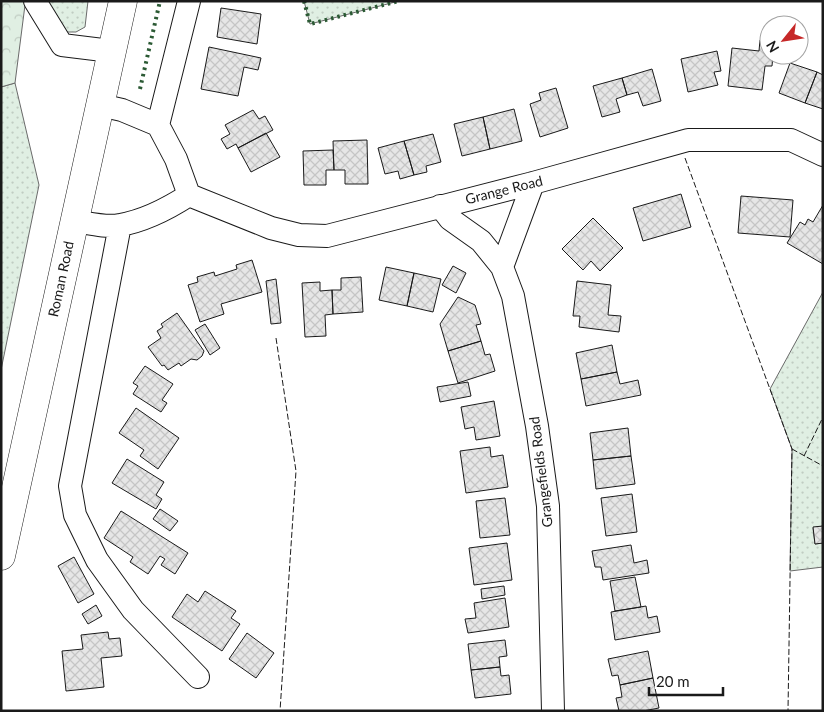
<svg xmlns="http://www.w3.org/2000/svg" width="824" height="712" viewBox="0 0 824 712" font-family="Lato,sans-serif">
	<defs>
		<pattern id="green-dots" width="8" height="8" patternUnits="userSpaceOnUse" patternTransform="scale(1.25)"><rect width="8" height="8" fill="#e0efe3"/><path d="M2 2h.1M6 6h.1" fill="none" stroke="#c0ccc2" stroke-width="1.8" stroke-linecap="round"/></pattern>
		<pattern id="forest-crowns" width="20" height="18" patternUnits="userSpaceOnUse" patternTransform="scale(1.25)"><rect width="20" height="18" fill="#e0efe3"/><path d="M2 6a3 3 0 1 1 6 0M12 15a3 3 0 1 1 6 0" fill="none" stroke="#c0ccc2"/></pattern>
		<pattern id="building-cross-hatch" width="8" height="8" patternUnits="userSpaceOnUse" patternTransform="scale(1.25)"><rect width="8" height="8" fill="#e6e6e6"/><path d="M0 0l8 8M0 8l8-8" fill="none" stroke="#c5c5c5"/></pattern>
	</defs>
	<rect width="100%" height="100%" fill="#fff"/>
	<path fill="url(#green-dots)" stroke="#6a6a6a" d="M46,1H88L85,27L76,32H63Z
		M304,1H399L310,24Z
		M15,83L39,185L1,370V87Z
		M823,292V526L813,528L815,544L823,543V567L790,571L792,449L770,389Z"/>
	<path fill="url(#forest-crowns)" stroke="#6a6a6a" d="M1,1H25V5L15,83L1,87Z"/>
	<path fill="url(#building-cross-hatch)" stroke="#1a1a1a" d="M221,8L261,14L257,44L217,37Z
		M760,40L769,41V55H773L772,66H765L762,90L728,86L732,48L759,51Z
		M209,47L261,58L258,70L244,67L238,96L201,89Z
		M717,51L721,71L714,72L718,85L688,92L681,59Z
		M790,63L817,72L805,103L779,93Z
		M652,69L661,101L643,106L638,92L627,95L622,78Z
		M817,72L823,75V109L805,103Z
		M622,78L627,95L616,99L620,112L602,117L593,86Z
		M556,88L568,128L540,137L530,104L541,100L539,93Z
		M514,109L522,141L490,149L483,117Z
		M253,110L259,119L265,116L273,130L238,148L236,144L227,149L221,139L230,134L225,125Z
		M483,117L490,149L462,156L454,124Z
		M266,133L280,157L251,172L238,148Z
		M433,134L441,162L426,166L427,172L414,175L404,141Z
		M367,140L368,184H345V170H334L333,141Z
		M404,141L414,175L400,179L398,171L385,174L378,148Z
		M333,150L334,170H326V185H304L303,151Z
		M681,194L691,227L643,241L633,208Z
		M741,196L793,200L790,237L738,233Z
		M823,205V264L787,243L800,222L805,225L808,219L813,222Z
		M593,218L623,248L600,271L591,261L583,270L562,249Z
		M252,260L262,292L221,304L224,314L200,322L188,285L198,282L197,277L214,272L215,276L237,269L236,265Z
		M453,266L466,273L456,293L442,285Z
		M386,267L414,273L407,306L379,300Z
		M414,273L441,279L433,312L407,306Z
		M361,277L363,312L333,314L332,290H341V278Z
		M276,279L281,323L271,324L266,281Z
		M577,281L611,285L608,315L621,316L619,332L579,327L580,316H573Z
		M320,282V291L332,290L333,314L325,315L326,336L305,337L302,283Z
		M458,297L475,305L481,324L476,325L481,341L448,351L440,324Z
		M177,313L204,351L202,356L197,360L191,359L181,366L179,363L168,370L164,365L162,366L148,347L161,338L157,331L163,327L161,324Z
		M205,324L220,348L210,355L195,330Z
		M481,341L485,355L490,354L495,371L458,383L448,351Z
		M612,345L617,372L581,379L576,353Z
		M145,366L173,384L162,400L167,403L161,412L133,394L138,386L133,383Z
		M617,372L620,384L638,380L641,395L586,406L581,379Z
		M468,382L471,396L440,402L437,387Z
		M494,401L500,436L476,440L474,427L465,429L461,407Z
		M136,408L179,438L158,469L140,456L144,450L119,433Z
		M628,428L631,456L593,460L590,433Z
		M490,447L491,457L503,455L508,487L466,493L460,451Z
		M631,456L635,484L596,489L593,460Z
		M127,459L164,482L156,495L162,499L156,509L112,483Z
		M632,494L637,532L606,536L601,498Z
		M505,498L510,535L480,538L476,501Z
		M160,509L178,521L170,531L153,519Z
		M121,511L188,553L175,574L161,565L165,559L160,556L148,574L130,562L133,557L104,538Z
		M823,526V543L815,544L813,527Z
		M507,543L512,580L474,585L469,548Z
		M631,545L634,563L647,560L649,573L603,580L601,567H595L592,551Z
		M74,557L94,594L78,603L58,566Z
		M635,577L641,607L615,611L610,581Z
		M504,586L505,595L482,599L481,589Z
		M205,591L236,611L231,618L240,624L222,651L172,617L187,594L198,602Z
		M505,598L509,627L468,633L465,619L476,618L474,603Z
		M96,605L102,616L88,624L82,614Z
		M646,606L648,618L657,616L660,632L615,640L611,612Z
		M108,632L109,639L120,638L122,656L101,658L104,687L66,691L62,651L83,649L81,635Z
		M247,633L274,653L256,678L229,659Z
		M505,640L507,656L499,657L500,667L471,670L468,644Z
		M648,651L653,678L620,685L618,675L612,676L608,659Z
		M500,667L501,676L509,675L511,694L475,698L471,670Z
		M653,678L659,708L643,711H619L616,698L622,697L620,685Z"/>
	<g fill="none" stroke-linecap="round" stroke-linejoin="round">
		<g stroke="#1a1a1a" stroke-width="24">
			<path id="street" d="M35,1L62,45L111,51
				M100,105L122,110L158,125L176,159L189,195
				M158,125L189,1
				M189,195L271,228L299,235L327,236L533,183L688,140H791L823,155
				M440,206L450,219L481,241L502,267L513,296L537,426L548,506L553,711
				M74,221C88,223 106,228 120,225C143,221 169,208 189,195
				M120,225L70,486L75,515L97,560L133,610L198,677
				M502,267L533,183"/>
		</g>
		<g stroke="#1a1a1a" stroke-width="29">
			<path id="secondary" d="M1,556L123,1"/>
		</g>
		<use href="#street" stroke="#fff" stroke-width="22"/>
		<use href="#secondary" stroke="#fff" stroke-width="28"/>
		<path stroke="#2b5a34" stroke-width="4" stroke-dasharray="2.5 4" stroke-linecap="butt" d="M304,1L310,24L399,1
			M140,89L160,1"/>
		<path stroke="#1a1a1a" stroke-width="1" stroke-dasharray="6 2.5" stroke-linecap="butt" d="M685,158L792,449L788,711
			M276,338L296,471L280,711
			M792,449L823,466
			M804,456L823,417"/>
	</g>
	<g text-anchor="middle" stroke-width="4" stroke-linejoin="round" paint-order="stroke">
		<g font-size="14" fill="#1a1a1a" stroke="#fff">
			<text transform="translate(504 190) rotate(-14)" y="5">Grange Road</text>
			<text transform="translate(61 279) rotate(-78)" y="5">Roman Road</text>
			<text transform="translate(541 472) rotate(-97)" y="5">Grangefields Road</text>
		</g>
	</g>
	<rect width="824" height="712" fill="none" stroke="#1a1a1a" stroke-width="5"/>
	<g transform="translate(784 40) rotate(240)"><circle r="24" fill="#ffffff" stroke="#a3a3a3"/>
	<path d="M0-4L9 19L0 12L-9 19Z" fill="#c62828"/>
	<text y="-8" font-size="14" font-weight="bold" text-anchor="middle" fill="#1a1a1a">N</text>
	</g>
	<path d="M649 687v8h74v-8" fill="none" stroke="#1a1a1a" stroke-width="2.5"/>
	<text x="656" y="687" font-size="15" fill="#1a1a1a" stroke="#ffffff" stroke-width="4" paint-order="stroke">20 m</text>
</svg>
